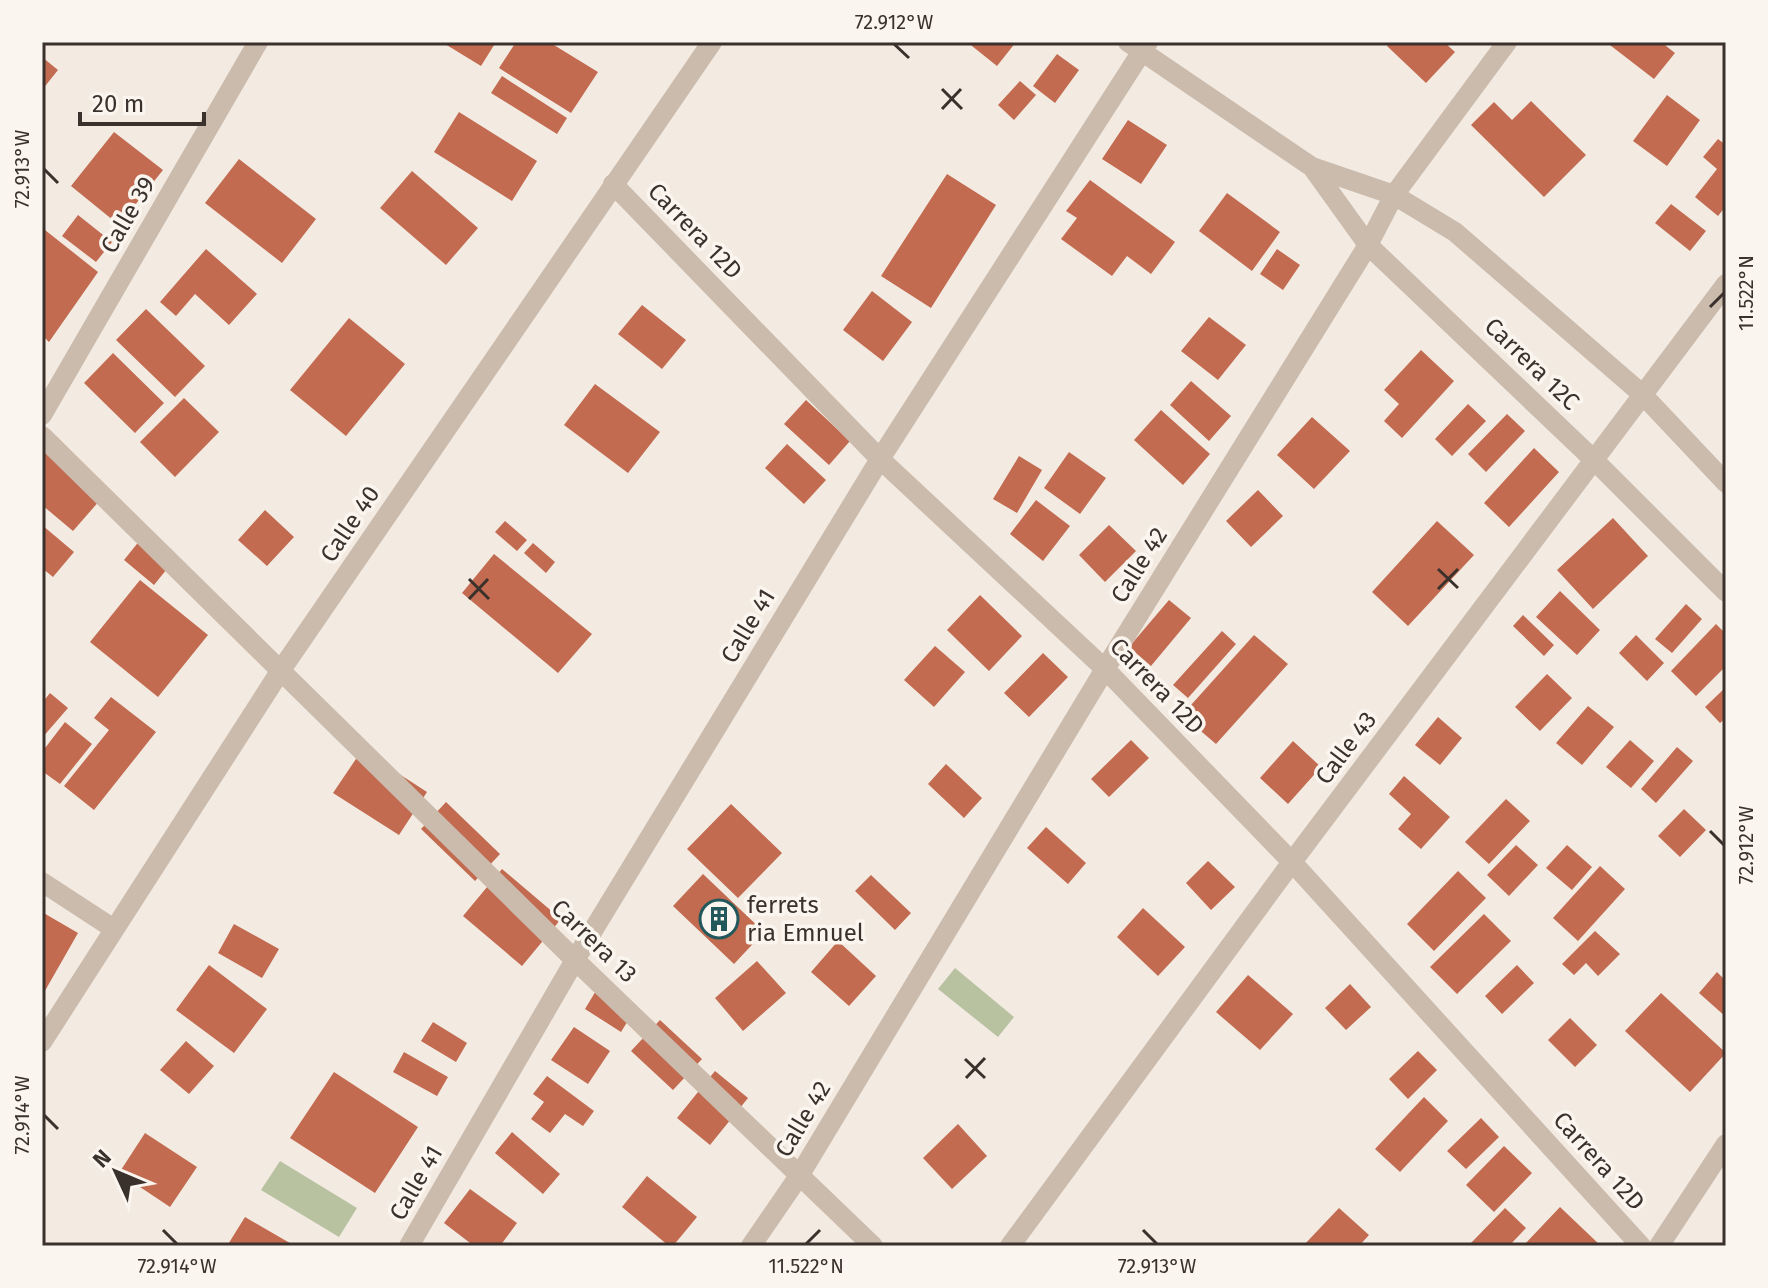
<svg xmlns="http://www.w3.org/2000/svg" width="1768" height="1288" viewBox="0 0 1768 1288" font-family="'Fira Sans',sans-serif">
	<rect width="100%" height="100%" fill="#f3ebe2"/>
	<path fill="#b8c2a1" d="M955,968L1014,1017L998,1037L938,989Z
		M280,1161L357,1208L339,1237L261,1190Z"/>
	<path fill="#c26b50" d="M446,42H496L481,66L445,44Z
		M516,42H549L598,72L571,113L499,68Z
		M967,42H1016L997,66Z
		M1390,42H1444L1455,52L1426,83L1387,46Z
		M1606,42H1661L1675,53L1654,79Z
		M1057,54L1079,70L1055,103L1033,86Z
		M42,57L58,70L42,90Z
		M502,76L567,118L557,134L491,93Z
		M1020,81L1036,95L1014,120L998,105Z
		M1667,95L1700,120L1667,166L1633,141Z
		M1531,101L1586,155L1544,197L1471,125L1494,102L1512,120Z
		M459,112L537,161L512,201L434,152Z
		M1128,120L1167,145L1141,184L1102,159Z
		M114,132L163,170L119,225L71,186Z
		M1718,139L1726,145V206L1718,216L1695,197L1717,169L1703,157Z
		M239,159L316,219L282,263L205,203Z
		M412,171L478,228L446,265L380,208Z
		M947,174L996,205L931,308L881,276Z
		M1090,180L1175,242L1151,274L1127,256L1112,276L1061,239L1077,218L1066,211Z
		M1227,193L1280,232L1252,271L1199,231Z
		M1671,204L1706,231L1690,251L1655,223Z
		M78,215L112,242L96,262L62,236Z
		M45,230L98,272L49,342L42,335V234Z
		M206,249L257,294L229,325L195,294L176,316L160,302Z
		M1277,249L1300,265L1283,290L1260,274Z
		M872,291L912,322L883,361L843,330Z
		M642,305L686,340L662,369L618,334Z
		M146,309L205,366L175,397L116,340Z
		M1209,317L1246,345L1218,380L1181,351Z
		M349,318L405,364L346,436L290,390Z
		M1421,350L1454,381L1402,438L1384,421L1399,404L1384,390Z
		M113,353L164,403L135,433L84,383Z
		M1191,381L1231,416L1209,441L1170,405Z
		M595,384L660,432L628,473L564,425Z
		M184,398L219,432L175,477L140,442Z
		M806,400L850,441L829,465L784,424Z
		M1468,404L1486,421L1452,456L1435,439Z
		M1161,410L1210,454L1183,485L1134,440Z
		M1507,414L1525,431L1486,472L1468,454Z
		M1312,417L1350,451L1314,489L1277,455Z
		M57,437L108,491L73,531L42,505V456Z
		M787,444L826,480L804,504L765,468Z
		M1534,448L1559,472L1509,527L1484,503Z
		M1069,452L1106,478L1080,514L1044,488Z
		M1019,456L1042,470L1017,513L993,499Z
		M1258,490L1283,516L1251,547L1226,521Z
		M1036,500L1070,526L1043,561L1010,534Z
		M265,510L294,537L267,566L238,540Z
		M1613,518L1648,556L1593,609L1557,570Z
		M505,521L527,540L517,551L495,532Z
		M1437,521L1474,555L1408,626L1372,592Z
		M42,525L74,552L53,577L42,568Z
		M1109,525L1136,551L1105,582L1079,555Z
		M145,534L175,559L154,585L124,560Z
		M533,543L555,562L546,573L524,553Z
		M494,554L592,634L558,673L462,593Z
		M140,580L208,635L158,697L90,642Z
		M1560,591L1600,630L1577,655L1536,617Z
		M980,595L1022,636L989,671L947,630Z
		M1169,600L1191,618L1151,666L1129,647Z
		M1686,604L1702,619L1672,653L1655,639Z
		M1523,615L1554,645L1544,656L1513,626Z
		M1716,624L1726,634V666L1696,696L1671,671Z
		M1222,631L1236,644L1188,698L1173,685Z
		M1254,635L1288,664L1216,744L1182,715Z
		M1636,635L1664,663L1647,681L1619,653Z
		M935,646L965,672L934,707L904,680Z
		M1043,653L1068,677L1029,717L1004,693Z
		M1547,674L1572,698L1540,731L1515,707Z
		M1726,687V718L1720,723L1705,707Z
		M50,693L68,708L42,738V703Z
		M111,697L156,732L94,810L64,786L109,730L94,718Z
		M1588,706L1614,727L1582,765L1556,743Z
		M1438,717L1462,738L1440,765L1415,745Z
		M65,722L92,744L60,784L42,771V752Z
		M1131,740L1149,758L1109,797L1091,779Z
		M1630,740L1654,761L1631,788L1606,767Z
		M1293,741L1321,767L1288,804L1260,778Z
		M1677,747L1693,761L1656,803L1641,789Z
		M362,750L427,792L399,835L333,793Z
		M946,764L982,798L964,818L928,784Z
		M1404,776L1450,817L1421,849L1398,829L1411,814L1389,794Z
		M1506,799L1530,821L1489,864L1465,842Z
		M446,802L500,854L475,881L421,829Z
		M731,804L782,853L738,898L687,849Z
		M1684,809L1706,830L1680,857L1658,836Z
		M1046,827L1086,863L1068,884L1027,848Z
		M1516,845L1538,865L1509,896L1487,875Z
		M1567,845L1592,867L1572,890L1546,868Z
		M1208,861L1235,887L1211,910L1186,883Z
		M1600,866L1625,889L1578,941L1553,918Z
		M502,869L561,919L522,966L463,916Z
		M1458,871L1486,898L1434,951L1407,924Z
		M703,874L764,932L734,964L673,906Z
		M871,875L911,913L895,930L855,891Z
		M1143,908L1185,947L1158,976L1117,937Z
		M42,912L78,933L42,996Z
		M1484,914L1511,941L1457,994L1430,967Z
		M234,924L279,949L262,978L218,953Z
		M1595,931L1620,954L1598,976L1586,963L1574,975L1562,964Z
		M838,941L876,976L849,1006L811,972Z
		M757,961L786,993L743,1031L715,998Z
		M209,965L267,1009L234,1053L176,1010Z
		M1517,965L1534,983L1502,1014L1485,996Z
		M1717,972L1726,981V1017L1699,993Z
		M1248,975L1293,1014L1260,1050L1216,1012Z
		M600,984L637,1006L621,1032L585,1009Z
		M1350,984L1371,1007L1346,1030L1325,1008Z
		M1661,993L1726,1053L1690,1092L1625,1031Z
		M1570,1018L1597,1045L1575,1067L1548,1040Z
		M660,1020L702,1059L673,1090L631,1051Z
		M433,1022L467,1043L456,1062L421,1041Z
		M574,1027L610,1051L588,1084L551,1060Z
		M186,1041L214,1066L189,1094L160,1070Z
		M1418,1051L1437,1070L1408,1099L1389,1079Z
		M404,1052L448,1077L437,1096L393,1072Z
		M715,1071L748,1098L710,1145L677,1118Z
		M334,1072L418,1127L375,1193L290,1138Z
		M547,1076L594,1111L583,1126L565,1114L550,1133L531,1119L544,1102L533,1094Z
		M1424,1097L1448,1121L1400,1172L1375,1149Z
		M1481,1118L1499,1137L1466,1169L1447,1151Z
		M958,1124L987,1156L952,1189L923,1158Z
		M512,1132L560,1174L543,1194L495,1153Z
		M145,1133L197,1167L170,1207L119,1173Z
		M1504,1146L1532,1173L1494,1212L1466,1185Z
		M647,1176L697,1217L673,1246H669L622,1207Z
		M470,1189L517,1223L500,1246H474L444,1223Z
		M1560,1207L1601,1246H1523Z
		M1339,1208L1369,1235L1359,1246H1303Z
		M1505,1208L1526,1228L1509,1246H1472L1470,1244Z
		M245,1217L295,1246H227Z"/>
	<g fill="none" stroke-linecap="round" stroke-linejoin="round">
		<path stroke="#cbbbad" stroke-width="20" d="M1128,42L1312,167L1394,195L1455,232L1642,394L1726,483
			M1312,167L1368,245L1594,460L1726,592
			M613,184L880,459L1105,669L1292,862L1641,1246
			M42,415L258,42
			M42,436L575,960L873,1246
			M42,882L114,929
			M409,1246L575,960L880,459L1148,42
			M751,1246L799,1176L1105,669L1368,245L1394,195L1507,42
			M1010,1246L1292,862L1726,284
			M1659,1246L1726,1144"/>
		<path stroke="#cbbbad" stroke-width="20" d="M42,1042L281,670L712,42"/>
	</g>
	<path fill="none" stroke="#3a302c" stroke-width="3" d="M894,44L909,58M942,89L962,109M942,109L961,89M44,169L58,183M1710,307L1724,293M1438,569L1458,588M469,579L489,599M1438,589L1458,569M469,599L488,579M1710,831L1724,845M965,1059L985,1078M966,1078L985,1058M44,1115L58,1129M163,1230L177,1244M1143,1230L1157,1244M806,1244L820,1230"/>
	<defs>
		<g id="building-ring" transform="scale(2)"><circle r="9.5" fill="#faf5ee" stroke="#22585b" stroke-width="1.5"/><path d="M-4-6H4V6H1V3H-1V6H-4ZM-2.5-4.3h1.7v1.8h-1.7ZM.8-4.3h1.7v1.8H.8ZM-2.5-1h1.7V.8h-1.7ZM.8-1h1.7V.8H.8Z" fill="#22585b"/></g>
	</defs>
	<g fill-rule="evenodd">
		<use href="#building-ring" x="719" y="919"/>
	</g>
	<g text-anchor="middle" stroke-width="7" stroke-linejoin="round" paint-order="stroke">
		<g font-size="24" fill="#3a302c" stroke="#faf5ee">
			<text transform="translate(128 215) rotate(-60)" y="8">Calle 39</text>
			<text transform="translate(695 231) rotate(46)" y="8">Carrera 12D</text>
			<text transform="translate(1532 364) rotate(44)" y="8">Carrera 12C</text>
			<text transform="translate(350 524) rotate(-56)" y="8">Calle 40</text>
			<text transform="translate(1139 565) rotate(-58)" y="8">Calle 42</text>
			<text transform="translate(748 626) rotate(-59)" y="8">Calle 41</text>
			<text transform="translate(1157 686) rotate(46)" y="8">Carrera 12D</text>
			<text transform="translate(1346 748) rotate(-53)" y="8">Calle 43</text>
			<text transform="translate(594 941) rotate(44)" y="8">Carrera 13</text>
			<text transform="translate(803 1119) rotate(-59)" y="8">Calle 42</text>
			<text transform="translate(1599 1161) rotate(48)" y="8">Carrera 12D</text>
			<text transform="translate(416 1183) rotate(-60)" y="8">Calle 41</text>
		</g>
		<g font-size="24" fill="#3a302c" stroke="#faf5ee" text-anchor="start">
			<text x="747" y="913">ferrets<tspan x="747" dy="28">ria Emnuel</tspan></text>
		</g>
	</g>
	<rect width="1768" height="1288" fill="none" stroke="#faf5ee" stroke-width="88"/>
	<g transform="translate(116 1172) rotate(314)" stroke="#faf5ee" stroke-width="6" paint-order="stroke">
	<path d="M0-6L14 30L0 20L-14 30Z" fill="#3a302c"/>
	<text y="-12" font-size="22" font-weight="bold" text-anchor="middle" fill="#3a302c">N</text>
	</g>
	<path d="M80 112v12h124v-12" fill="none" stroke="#3a302c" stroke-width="4"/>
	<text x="92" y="112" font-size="24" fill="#3a302c" stroke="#faf5ee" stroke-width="6" paint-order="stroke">20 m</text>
	<rect x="44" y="44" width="1680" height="1200" fill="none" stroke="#3a302c" stroke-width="3"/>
	<g font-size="20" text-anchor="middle" fill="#3a302c">
		<text x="894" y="29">72.912°W</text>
		<text transform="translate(22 169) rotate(-90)" y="7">72.913°W</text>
		<text transform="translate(1746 293) rotate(-90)" y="7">11.522°N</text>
		<text transform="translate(1746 845) rotate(-90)" y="7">72.912°W</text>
		<text transform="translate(22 1115) rotate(-90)" y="7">72.914°W</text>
		<text x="177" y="1273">72.914°W</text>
		<text x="806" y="1273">11.522°N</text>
		<text x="1157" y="1273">72.913°W</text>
	</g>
</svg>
